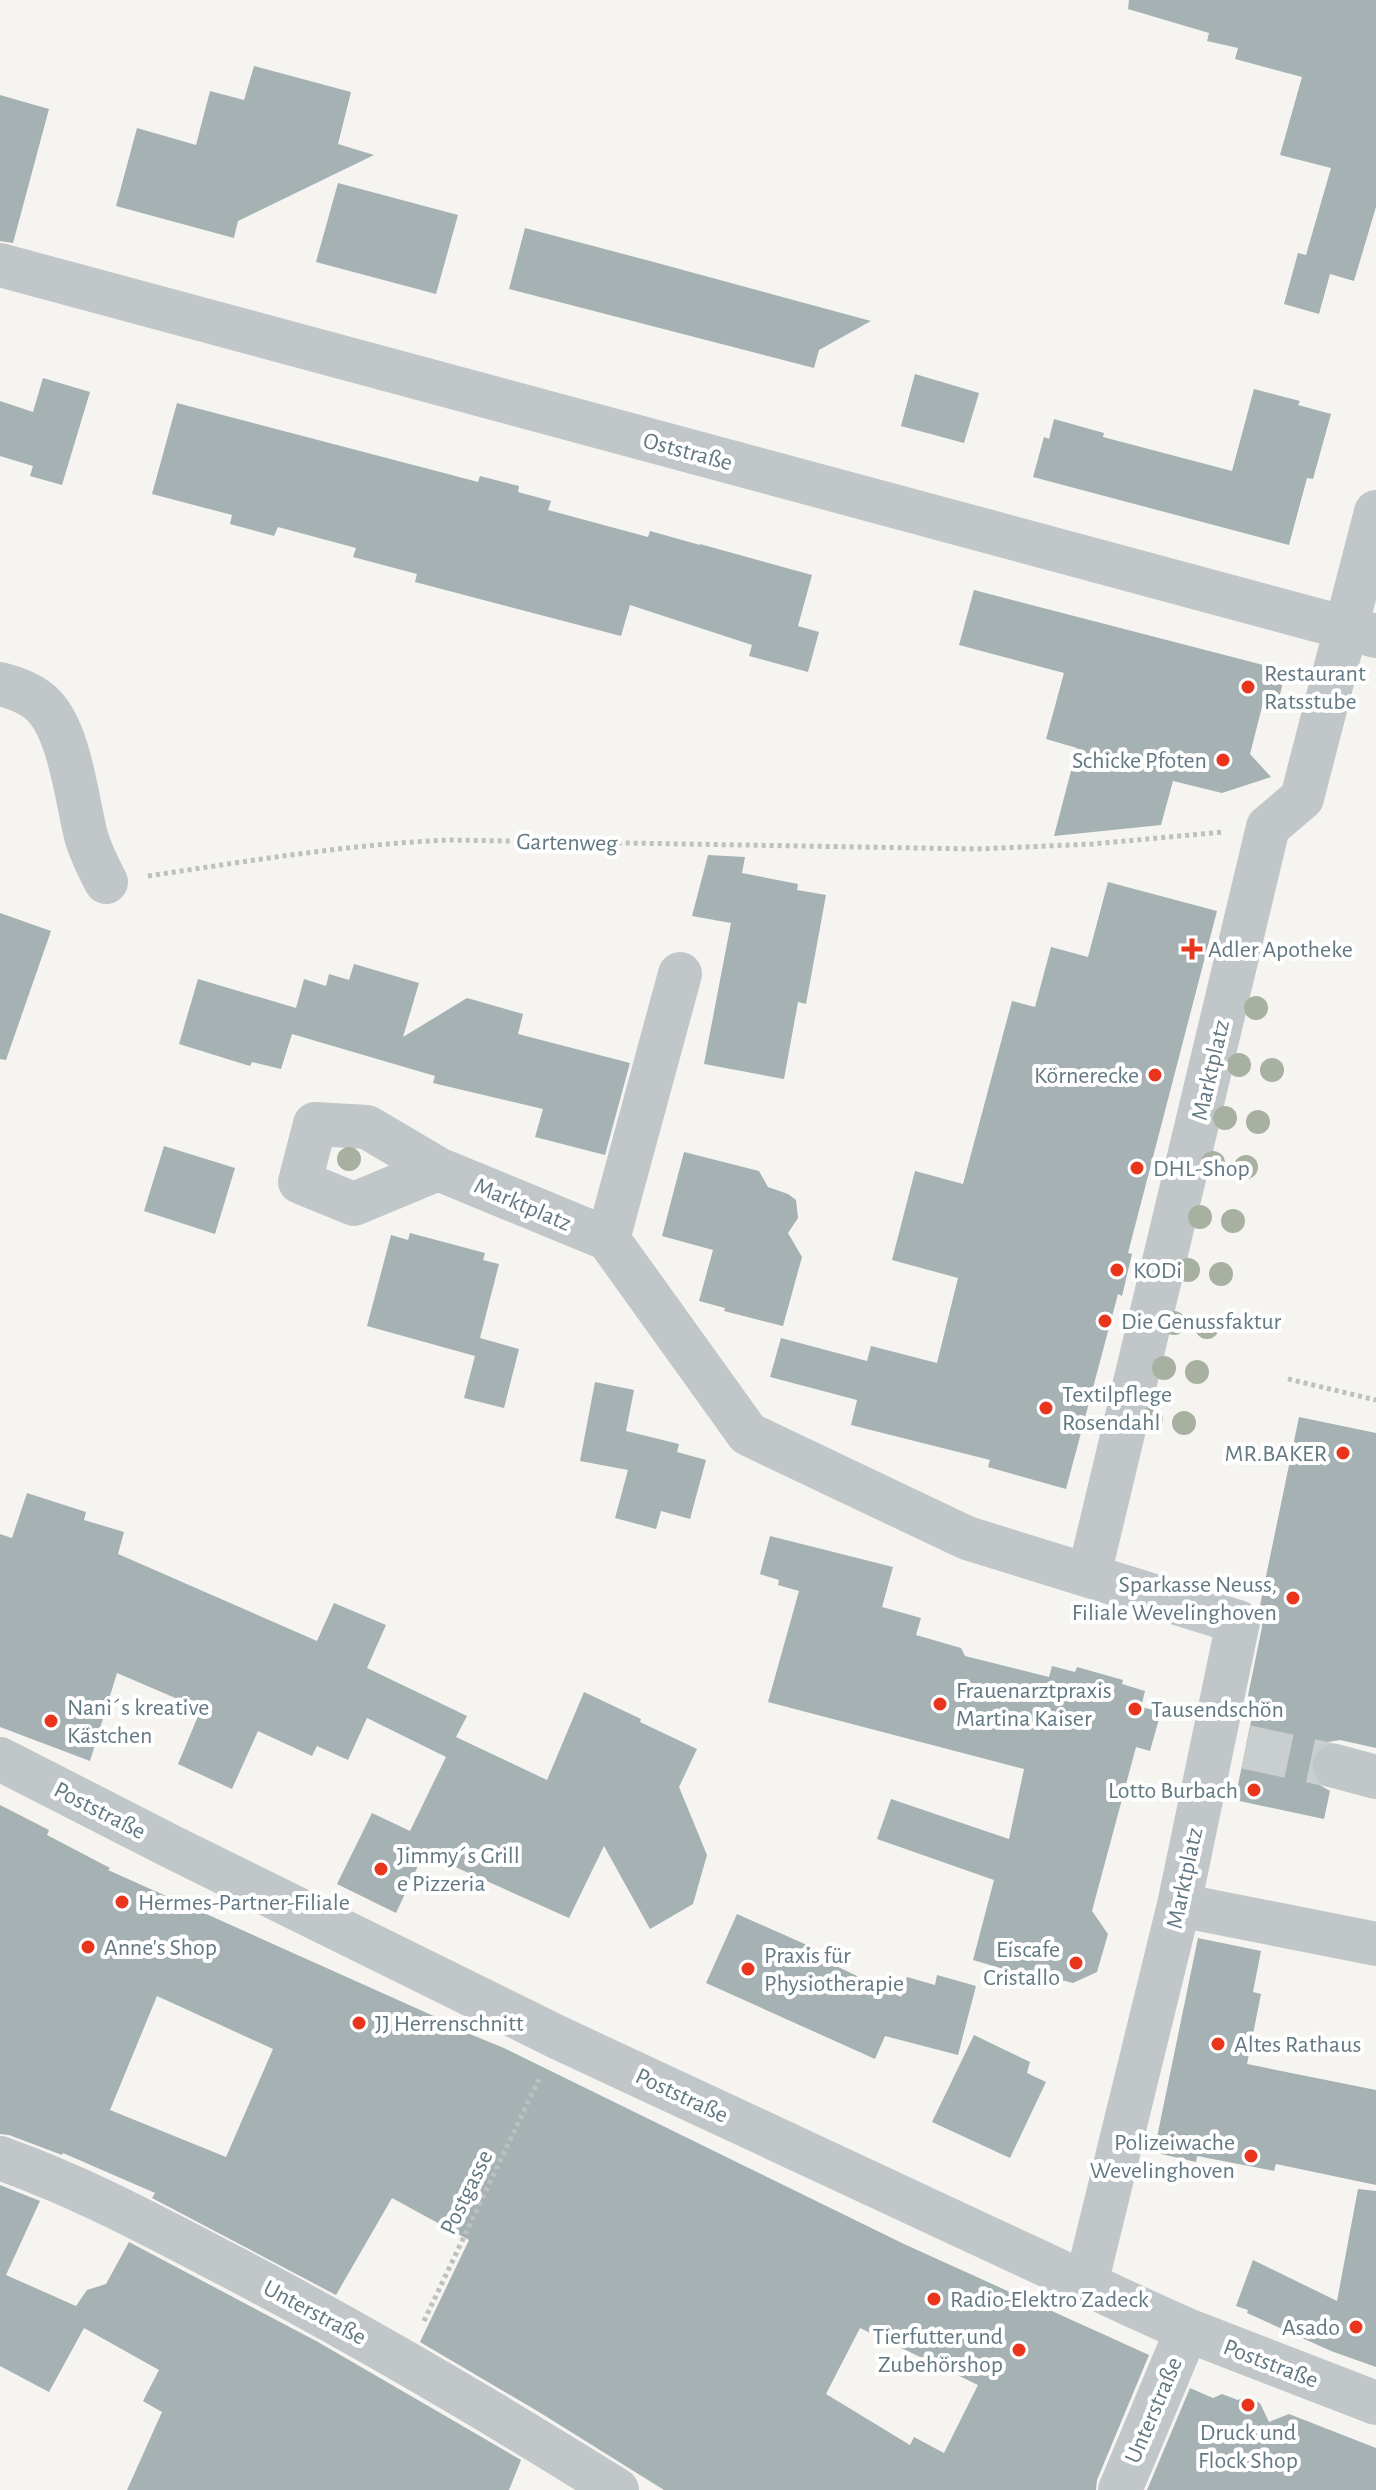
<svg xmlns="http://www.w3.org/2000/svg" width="1376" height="2490" viewBox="0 0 1376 2490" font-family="'Alegreya Sans',sans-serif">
	<rect width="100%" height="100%" fill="#f5f4f0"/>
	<path fill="#a6b1b4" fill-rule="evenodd" d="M1129,0H1376V207L1354,281L1330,274L1319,314L1284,304L1298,253L1306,255L1331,168L1280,155L1302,77L1235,59L1238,48L1207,41L1209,33L1128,9Z
		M254,66L351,92L338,144L374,155L238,221L234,238L116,206L137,128L196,145L210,91L244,100Z
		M0,95L49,109L13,243L0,241Z
		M338,183L458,215L436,294L316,262Z
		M525,228L650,261L871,321L819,350L814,368L509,289Z
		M915,374L979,393L964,443L901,426Z
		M43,378L90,392L62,485L30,476L33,466L0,456V401L33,412Z
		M1254,389L1300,401L1298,405L1331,414L1313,479L1307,478L1289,545L1033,477L1044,437L1049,439L1054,419L1104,433L1103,437L1232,471Z
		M177,403L444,473L478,482L480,476L519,486L518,492L551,501L548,510L648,537L650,531L700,545V544L812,575L798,626L819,632L808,672L749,656L752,645L630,605L621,636L415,582L417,574L353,557L356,548L278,527L274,536L230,524L232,515L152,494Z
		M974,590L1286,671L1277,706L1263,703L1250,754L1271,777L1222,793L1173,781L1161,825L1054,836L1077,748L1046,739L1064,673L959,645Z
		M708,855L745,857L742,873L798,884L797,890L826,895L806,1004L798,1002L784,1079L704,1064L731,923L692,916Z
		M1108,882L1217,911L1128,1253L1132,1254L1122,1296L1118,1294L1066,1489L988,1467L990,1460L851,1425L857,1400L770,1377L781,1338L867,1361L871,1346L937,1363L958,1278L892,1260L915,1171L963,1184L1012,1001L1035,1007L1051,947L1088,957Z
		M0,913L51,931L6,1060L0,1059Z
		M354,964L419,983L403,1037L467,998L523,1014L518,1034L630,1063L605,1155L535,1137L543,1109L433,1083L435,1076L292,1034L281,1069L252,1062L250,1066L179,1044L198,979L296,1008L304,979L326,986L329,974L349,980Z
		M164,1146L235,1168L215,1234L144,1211Z
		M684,1152L759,1171L768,1187L788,1194L796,1200L798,1218L788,1233L802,1257L783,1326L724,1311L725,1308L699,1301L713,1250L662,1236Z
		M410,1233L485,1253L483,1260L499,1264L480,1338L519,1349L504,1408L464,1398L475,1356L367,1326L391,1235L408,1240Z
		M595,1382L634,1390L626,1431L679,1444L677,1452L706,1460L690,1519L661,1511L656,1529L615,1518L628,1470L580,1461Z
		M1299,1417L1376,1433V1748L1340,1740L1328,1742L1317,1749L1311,1760V1773L1318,1784L1330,1791L1324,1819L1235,1800L1251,1721L1243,1720L1262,1627V1616L1259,1610Z
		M27,1493L86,1512L84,1520L124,1532L118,1554L317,1641L334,1603L386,1625L367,1668L467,1716L456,1737L547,1780L584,1692L641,1719L640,1722L697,1749L679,1787L707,1855L693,1904L650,1929L604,1846L569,1918L424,1853L396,1913L337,1884L372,1813L410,1831L446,1757L367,1718L348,1760L317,1746L312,1756L258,1731L232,1789L178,1764L201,1709L117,1673L90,1761L0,1727V1534L12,1538Z
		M770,1536L893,1567L882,1607L921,1618L916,1635L961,1648L965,1656L1049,1677L1052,1666L1075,1672L1077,1667L1123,1680L1122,1684L1145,1691L1141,1707L1161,1712L1150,1751L1136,1747L1092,1911L1108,1934L1097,1972L1073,1983L1050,1977L1048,1982L973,1960L994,1880L877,1839L891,1799L1009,1839L1024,1769L768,1702L799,1591L778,1585L779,1580L760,1574Z
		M0,1805L49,1830L47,1835L110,1868L108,1870L456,2026L455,2028L504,2048L904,2244L1149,2355L1097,2480L1096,2490H664L539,2412L420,2342L469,2240L392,2198L336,2295L152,2198L155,2193L63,2153L62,2155L9,2135L0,2134ZM157,1996L273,2049L226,2157L110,2110ZM860,2328L978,2385L944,2453L914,2437L910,2445L826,2394Z
		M737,1914L834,1957L832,1964L901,1997L907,1977L935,1985L937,1975L976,1986L958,2055L885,2036L875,2059L706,1983Z
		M1198,1938L1261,1951L1253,1992L1261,1994L1247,2064L1376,2090V2185L1276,2164L1274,2171L1197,2156L1196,2162L1161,2154L1162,2148L1155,2147Z
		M974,2035L1030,2062L1027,2073L1046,2082L1010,2158L932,2122Z
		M0,2185L40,2201L6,2275L76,2306L87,2290L106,2284L129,2242L318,2342L521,2460L509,2490H127L162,2412L143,2401L159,2370L84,2328L49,2392L0,2366Z
		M1358,2189L1376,2191V2367L1331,2351L1247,2313L1248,2310L1236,2306L1253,2260L1337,2301Z
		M1190,2388L1213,2398L1222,2394L1238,2400L1245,2397L1260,2403L1269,2422L1289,2414L1376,2448V2490H1147Z"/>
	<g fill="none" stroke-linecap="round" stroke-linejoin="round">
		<path stroke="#c9cfcf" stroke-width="44" stroke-dasharray="44 22" stroke-linecap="butt" d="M1246,1747L1335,1766"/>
		<path stroke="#bdbfc1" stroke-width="5" stroke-dasharray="4 4" stroke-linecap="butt" d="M148,876C249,861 349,844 450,840L977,849L1093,844L1223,832
			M1288,1379L1376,1400
			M424,2321L540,2077"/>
		<path stroke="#c1c6c8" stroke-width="44" d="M0,265L1376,636
			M0,684C16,688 33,694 44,706C70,733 77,800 86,836C91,853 98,867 106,882
			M438,1169L354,1204L300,1182L315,1124L367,1127L438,1169L608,1239L748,1434L967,1538L1238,1622L1179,1905L1086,2284
			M608,1239L680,974
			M1089,1575L1268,827L1302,798L1376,512
			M0,1759L172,1847L559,2038L1136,2307L1187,2330L1376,2403
			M1335,1766L1376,1777
			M1179,1905L1376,1944
			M0,2158C82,2187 155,2227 232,2267C363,2336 491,2411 617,2490
			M1120,2490L1187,2330"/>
	</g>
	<g fill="#a8b1a1">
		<circle cx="1256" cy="1008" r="12"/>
		<circle cx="1239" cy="1065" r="12"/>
		<circle cx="1272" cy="1070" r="12"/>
		<circle cx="1225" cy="1118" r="12"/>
		<circle cx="1258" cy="1122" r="12"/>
		<circle cx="349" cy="1159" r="12"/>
		<circle cx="1213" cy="1163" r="12"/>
		<circle cx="1246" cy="1167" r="12"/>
		<circle cx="1200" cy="1217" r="12"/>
		<circle cx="1233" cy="1221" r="12"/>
		<circle cx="1188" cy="1270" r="12"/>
		<circle cx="1221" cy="1274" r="12"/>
		<circle cx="1174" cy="1323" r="12"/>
		<circle cx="1207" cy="1327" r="12"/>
		<circle cx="1164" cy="1368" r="12"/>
		<circle cx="1197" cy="1372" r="12"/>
		<circle cx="1151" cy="1419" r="12"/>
		<circle cx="1184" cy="1423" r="12"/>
	</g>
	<g fill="#e9351c" stroke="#fff" stroke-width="3">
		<circle cx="1248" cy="687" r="8"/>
		<circle cx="1223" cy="760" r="8"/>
		<path d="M1188 937h8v8h8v8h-8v8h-8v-8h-8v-8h8z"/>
		<circle cx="1155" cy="1075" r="8"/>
		<circle cx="1137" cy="1168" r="8"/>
		<circle cx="1117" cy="1270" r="8"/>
		<circle cx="1105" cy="1321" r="8"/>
		<circle cx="1046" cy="1408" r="8"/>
		<circle cx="1343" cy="1453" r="8"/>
		<circle cx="1293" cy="1598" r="8"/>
		<circle cx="940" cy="1704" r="8"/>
		<circle cx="1135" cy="1709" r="8"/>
		<circle cx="51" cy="1721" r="8"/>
		<circle cx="1254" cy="1790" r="8"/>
		<circle cx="381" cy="1869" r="8"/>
		<circle cx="122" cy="1902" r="8"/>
		<circle cx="88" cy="1947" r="8"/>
		<circle cx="1076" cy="1963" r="8"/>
		<circle cx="748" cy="1969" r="8"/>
		<circle cx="359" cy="2023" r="8"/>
		<circle cx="1218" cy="2044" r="8"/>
		<circle cx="1251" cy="2156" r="8"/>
		<circle cx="934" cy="2299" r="8"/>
		<circle cx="1356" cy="2327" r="8"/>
		<circle cx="1019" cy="2350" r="8"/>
		<circle cx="1248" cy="2405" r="8"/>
	</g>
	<g text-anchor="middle" stroke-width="8" stroke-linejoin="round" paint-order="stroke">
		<g font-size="24" fill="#627883" stroke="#fff">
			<text transform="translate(688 451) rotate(15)" y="8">Oststraße</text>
			<text transform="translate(567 842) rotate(1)" y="8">Gartenweg</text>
			<text transform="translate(1210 1070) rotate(-77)" y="8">Marktplatz</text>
			<text transform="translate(523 1204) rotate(23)" y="8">Marktplatz</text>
			<text transform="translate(100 1810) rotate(27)" y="8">Poststraße</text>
			<text transform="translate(1184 1878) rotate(-78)" y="8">Marktplatz</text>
			<text transform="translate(682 2095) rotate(25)" y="8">Poststraße</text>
			<text transform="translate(466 2192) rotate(-64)" y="8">Postgasse</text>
			<text transform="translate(315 2312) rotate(28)" y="8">Unterstraße</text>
			<text transform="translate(1271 2363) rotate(21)" y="8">Poststraße</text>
			<text transform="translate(1153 2410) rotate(-67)" y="8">Unterstraße</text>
		</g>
		<g font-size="24" fill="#627883" stroke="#fff" text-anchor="start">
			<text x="1264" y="681">Restaurant<tspan x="1264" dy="28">Ratsstube</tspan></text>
			<text x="1207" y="768" text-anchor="end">Schicke Pfoten</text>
			<text x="1208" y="957">Adler Apotheke</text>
			<text x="1139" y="1083" text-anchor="end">Körnerecke</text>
			<text x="1153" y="1176">DHL-Shop</text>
			<text x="1133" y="1278">KODi</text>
			<text x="1121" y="1329">Die Genussfaktur</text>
			<text x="1062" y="1402">Textilpflege<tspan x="1062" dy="28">Rosendahl</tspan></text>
			<text x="1327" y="1461" text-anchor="end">MR.BAKER</text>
			<text x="1277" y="1592" text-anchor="end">Sparkasse Neuss,<tspan x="1277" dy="28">Filiale Wevelinghoven</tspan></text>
			<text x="956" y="1698">Frauenarztpraxis<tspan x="956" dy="28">Martina Kaiser</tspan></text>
			<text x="67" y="1715">Nani´s kreative<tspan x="67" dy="28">Kästchen</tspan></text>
			<text x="1151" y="1717">Tausendschön</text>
			<text x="1238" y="1798" text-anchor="end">Lotto Burbach</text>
			<text x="397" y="1863">Jimmy´s Grill<tspan x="397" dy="28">e Pizzeria</tspan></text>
			<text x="138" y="1910">Hermes-Partner-Filiale</text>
			<text x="104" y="1955">Anne's Shop</text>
			<text x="1060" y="1957" text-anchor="end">Eiscafe<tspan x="1060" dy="28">Cristallo</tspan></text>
			<text x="764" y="1963">Praxis für<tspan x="764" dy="28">Physiotherapie</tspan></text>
			<text x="375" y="2031">JJ Herrenschnitt</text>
			<text x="1234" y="2052">Altes Rathaus</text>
			<text x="1235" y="2150" text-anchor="end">Polizeiwache<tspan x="1235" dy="28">Wevelinghoven</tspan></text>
			<text x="950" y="2307">Radio-Elektro Zadeck</text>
			<text x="1340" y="2335" text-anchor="end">Asado</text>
			<text x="1003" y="2344" text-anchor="end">Tierfutter und<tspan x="1003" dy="28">Zubehörshop</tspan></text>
			<text x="1248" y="2440" text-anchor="middle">Druck und<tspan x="1248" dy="28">Flock Shop</tspan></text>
		</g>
	</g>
</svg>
